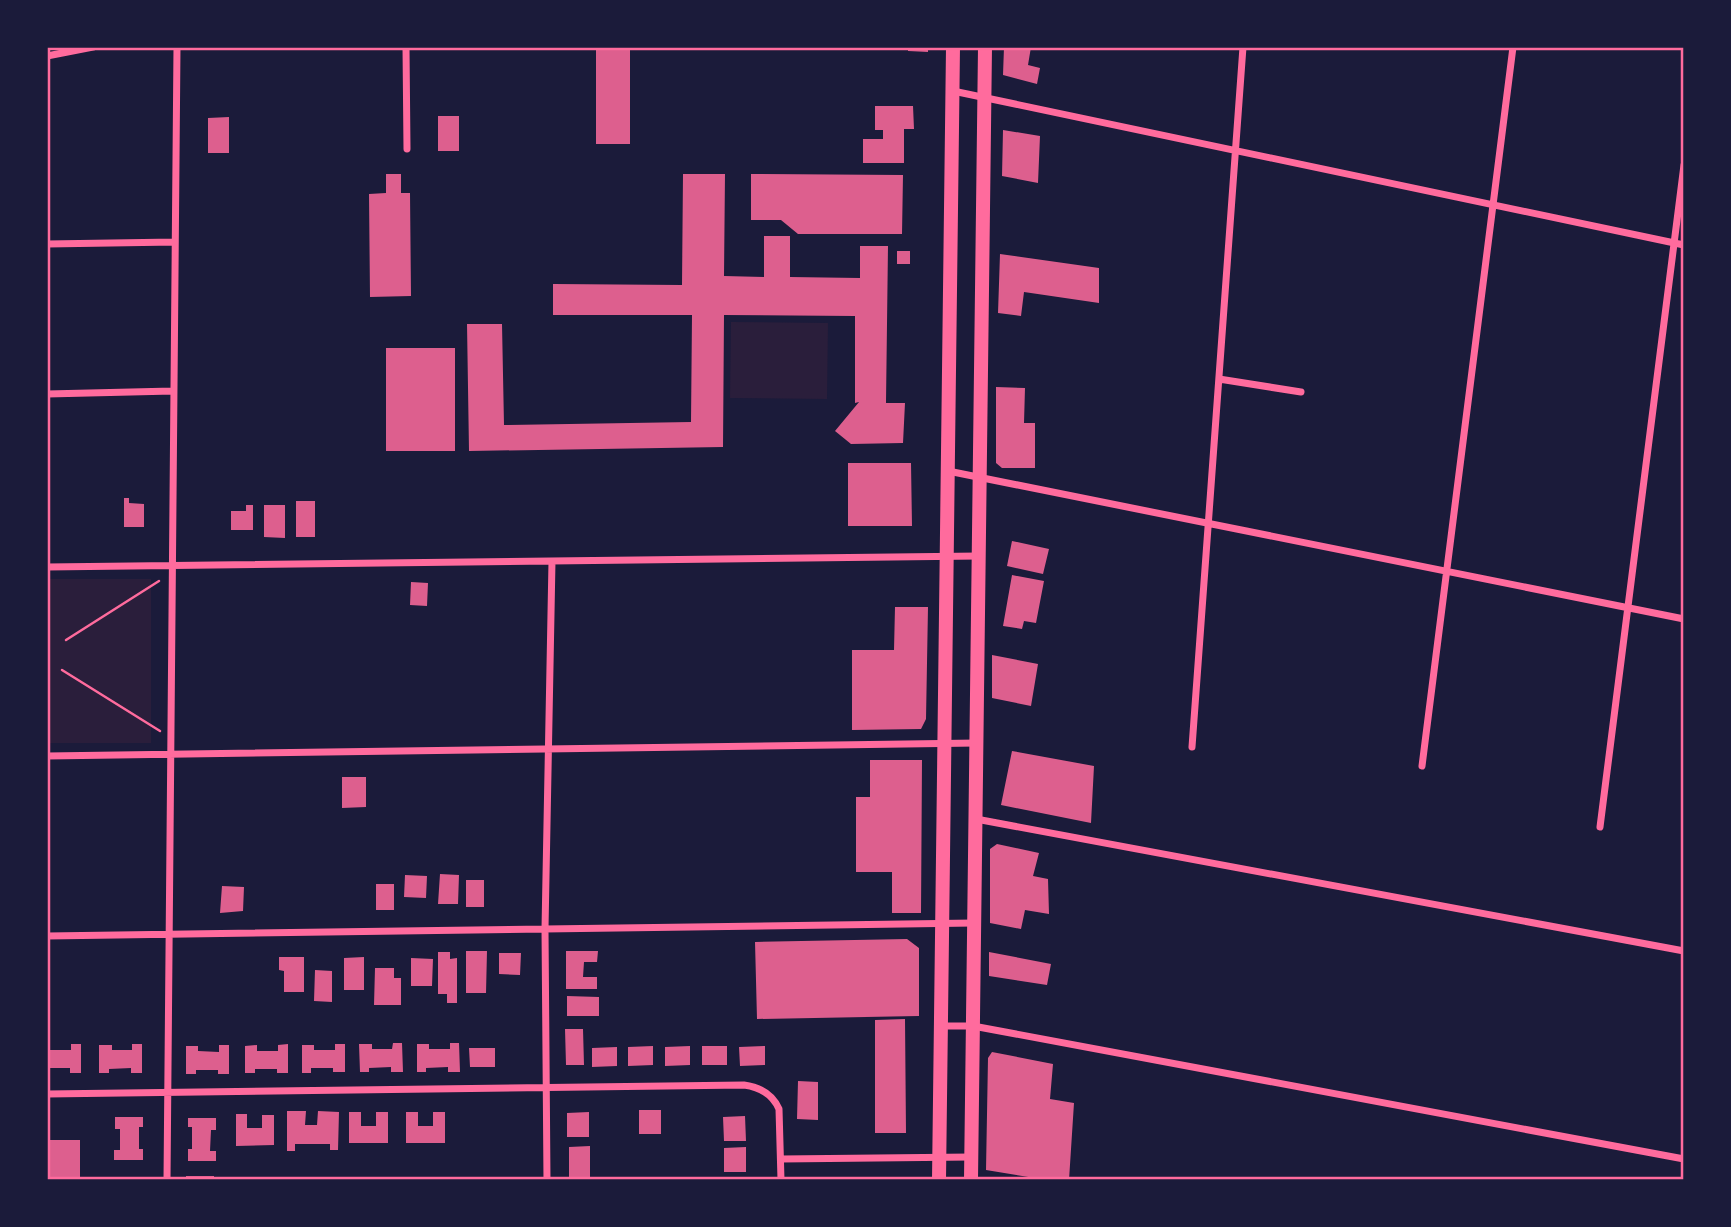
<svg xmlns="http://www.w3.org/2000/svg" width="1731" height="1227" viewBox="0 0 1731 1227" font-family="Barlow,sans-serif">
	<rect width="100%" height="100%" fill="#1b1b3a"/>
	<path fill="#2a1e3b" d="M731,322L828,323L827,399L730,398Z
		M47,579H151V743H47Z"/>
	<path fill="#dd5f8e" d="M596,47H630V144H596Z
		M908,47H928V52L908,51Z
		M1004,47H1031L1028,65L1040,68L1037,84L1003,75Z
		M875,106H913L914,129H904V163H863V139H883V130H875Z
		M438,116H459V151H438Z
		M229,117V153H208V118Z
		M1003,130L1040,136L1038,183L1002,176Z
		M386,174H401V193H410L411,296L370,297L369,194L386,193Z
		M683,174H725L724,276L764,277V236H790V277L860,278V246H888L886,403H905L903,443L851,444L835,431L859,402L855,403V316L724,315L723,447L469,451L467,324H502L504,425L691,422L692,315H553V284L682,285Z
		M751,174L903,175L902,234H798L781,220H751Z
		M897,251H910V264H897Z
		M1000,254L1099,268V303L1024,292L1021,316L998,313Z
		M386,348H455V451H386Z
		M996,387L1025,388L1024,423H1035V468H1002L996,463Z
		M848,463H911L912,526H848Z
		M124,498H129V503L144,504V527H124Z
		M296,501H315V537H296Z
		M246,505H253V530H231V511H246Z
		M264,505H285V538L264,537Z
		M1012,541L1049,549L1043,574L1007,566Z
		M1012,575L1044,581L1036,623L1024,621L1022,629L1003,626Z
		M411,582L428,583L427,606L410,605Z
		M895,607H928L926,719L921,729L852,730V650H894Z
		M992,655L1038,664L1031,706L992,698Z
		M1012,751L1094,766L1091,823L1001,805Z
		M870,760H922L921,913H892V872H856V797H870Z
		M342,777H366V807L342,808Z
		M997,844L1039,853L1033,876L1048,879L1049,914L1025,910L1021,929L990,923V849Z
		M440,874L459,875L458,904H438Z
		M405,875L427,876L426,898L404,897Z
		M466,880H484V907H466Z
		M376,884H394V910H376Z
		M222,886L244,887L243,911L220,913Z
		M907,939L919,948V1016L757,1019L755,942Z
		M466,951H487L486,993H466Z
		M566,951H598L597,962H584L583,977H597V989H566Z
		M438,952H450V959L457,958V1003H447V994H438Z
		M989,952L1051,964L1047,985L989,976Z
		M499,953H521L520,975L499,974Z
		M279,957H304V992H284V971L279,970Z
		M364,957V990H344V958Z
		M411,958L433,959L432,986H411Z
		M375,968H394V978H401V1005H374Z
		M315,970L332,971V1002L314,1001Z
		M567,996L599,997V1016H567Z
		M905,1019L906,1133H875V1020Z
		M565,1029H583L584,1065H566Z
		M393,1043H402L403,1072H391V1067L369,1068V1072H360L359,1044H372V1049H392Z
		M450,1043H459L460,1072H448V1067L426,1068V1072H417V1044H429V1049H450Z
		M71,1044H81V1073H70V1068H47V1045H50V1050H71Z
		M132,1044H142V1073H131V1068L109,1069V1073H99V1045H112V1050H132Z
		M288,1044V1073H277V1069H255V1073H245V1046L257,1045V1051H278V1045Z
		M335,1044H345V1072H333V1068H311V1073H302V1045H314V1050H335Z
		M219,1045H229V1074H218V1070H196V1074H186V1046H198V1051L219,1052Z
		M653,1046V1065L628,1066V1047Z
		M690,1046V1065L665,1066V1047Z
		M702,1046H727V1065H702Z
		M765,1046V1065L740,1066L739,1047Z
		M617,1047V1066L592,1067V1048Z
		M469,1048H495V1067H470Z
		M992,1052L1053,1064L1050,1099L1074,1103L1069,1180H1047L986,1170L988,1058Z
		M798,1081L818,1082V1120L797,1119Z
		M639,1110H661V1134H639Z
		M287,1111H306L305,1125H317L318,1111L339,1112L338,1150H330V1144H295V1151H287Z
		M349,1112H361V1126H376V1112H388V1143H349Z
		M406,1112H418V1126H433V1112H445V1143H406Z
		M589,1112V1137H567V1113Z
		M236,1114H247V1128H262V1115H274V1145L236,1146Z
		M745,1116L746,1141H724L723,1117Z
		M115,1117H143V1127H139V1149H143V1160H114V1150H120V1129H115Z
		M188,1118H216V1130H211L210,1151H216V1161H188V1149H192V1127H188Z
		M47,1140H80V1180H47Z
		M590,1146V1180H569V1147Z
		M746,1147V1172H724V1148Z
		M186,1176H214V1180H186Z"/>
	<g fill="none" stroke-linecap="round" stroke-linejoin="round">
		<path stroke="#ff6b9d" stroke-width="2.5" d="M66,640L159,581
			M62,670L160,731"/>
		<path stroke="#ff6b9d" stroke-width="7" d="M406,47L407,149
			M47,56L93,47
			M953,91L1684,245
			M47,244L175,242
			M1219,379L1301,392
			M47,394L173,391
			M948,471L1684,619
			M47,567L979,556
			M1192,747L1243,47
			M47,756L977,743
			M1422,766L1513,47
			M976,819L1684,951
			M1600,827L1684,165
			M47,936L974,923
			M941,1026H973L1684,1159
			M47,1094L744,1085C759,1087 772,1093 779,1109L781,1180
			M781,1159L971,1157
			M167,1180L177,47
			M547,1180L545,929L552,561"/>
		<path stroke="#ff6b9d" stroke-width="14" d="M939,1180L953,47
			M971,1180L985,47"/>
	</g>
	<rect width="1731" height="1227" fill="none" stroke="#1b1b3a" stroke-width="98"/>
	<rect x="49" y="49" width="1633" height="1129" fill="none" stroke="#ff6b9d" stroke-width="2.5"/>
</svg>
